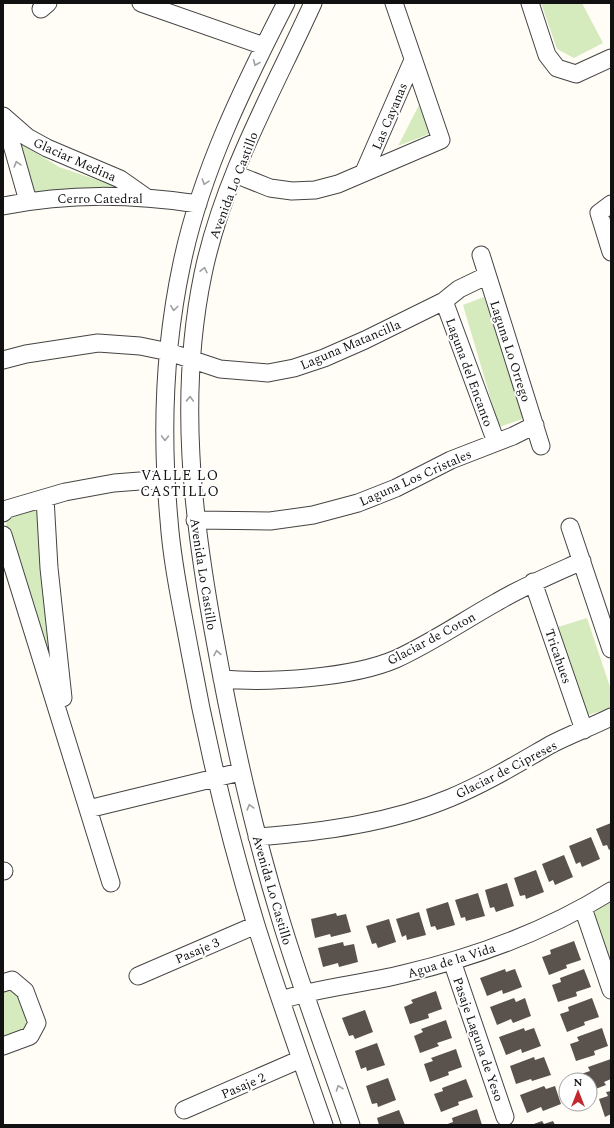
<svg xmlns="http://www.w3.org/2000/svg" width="614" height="1128" viewBox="0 0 614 1128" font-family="Spectral,serif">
	<rect width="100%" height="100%" fill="#fffdf5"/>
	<path fill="#d5ebbd" d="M541,3H582L603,43L574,58L557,49Z
		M419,105L429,134L398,146Z
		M20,143L59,167L118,187L33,193Z
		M484,297L525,418L499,427L463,305Z
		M41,504L54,676L6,525L8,518Z
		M587,618L611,690V708L588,715L558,627Z
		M611,898V965L594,916L597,906Z
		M12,980L37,1023L3,1046V983Z"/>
	<path fill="#5a524d" d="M611,823V849L609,850L607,845L603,846L596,829Z
		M591,837L600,859L582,867L580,862L576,864L569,846Z
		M564,855L573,877L555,885L553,880L549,882L542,864Z
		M536,870L544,892L526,899L525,895L520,896L514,878Z
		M507,883L514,906L496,912L494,907L490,908L485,890Z
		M478,893L485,916L466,921L465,917L461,918L455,900Z
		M448,902L455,925L437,930L435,926L431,927L426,909Z
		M419,912L426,935L407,940L406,935L402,937L396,919Z
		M336,913L337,916L346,914L351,932L331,937L330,934L315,938L311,919Z
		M389,919L396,942L378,948L376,943L372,944L366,926Z
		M574,941L581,960L566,965L567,968L549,975L542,957L551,954L550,950Z
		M343,942L344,946L354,944L358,962L339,967L338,963L323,967L318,948Z
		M505,969L506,972L515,969L522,987L503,994L502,990L487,996L480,978Z
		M584,969L591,987L576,992L577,996L558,1002L552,985L561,982L560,978Z
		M436,991L442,1009L428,1014L429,1018L410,1024L404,1007L413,1003L411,1000Z
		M514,998L516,1002L525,998L531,1016L513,1023L511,1019L497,1025L490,1007Z
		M592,998L599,1017L584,1022L585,1025L567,1032L560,1014L569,1011L568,1007Z
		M365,1010L373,1032L355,1039L353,1035L349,1036L342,1018Z
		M446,1020L452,1038L437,1043L439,1046L420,1053L414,1036L423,1032L421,1029Z
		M524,1028L525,1031L534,1028L541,1046L522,1053L521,1049L506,1055L499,1037Z
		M602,1028L608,1046L594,1051L595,1055L576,1061L570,1044L579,1041L577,1037Z
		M377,1043L385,1065L367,1071L366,1067L361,1069L355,1051Z
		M456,1049L462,1067L448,1072L449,1075L430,1082L424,1064L433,1061L431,1058Z
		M534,1057L535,1060L544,1057L551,1075L532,1081L531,1079L516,1084L510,1066Z
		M611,1059V1079L604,1082L606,1085L590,1091V1080H583L581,1074L590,1071L588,1067Z
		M388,1078L396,1100L378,1107L377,1103L372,1104L366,1086Z
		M466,1079L473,1097L458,1102L459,1105L441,1112L434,1094L443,1091L442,1088Z
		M544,1086L546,1089L555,1086L561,1104L543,1111L541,1107L527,1113L520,1095Z
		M611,1091V1114L605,1117L599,1099L608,1096L606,1092Z
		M477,1109L482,1125H445L453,1122L452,1118Z
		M399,1110L405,1125H379L377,1118Z
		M542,1121L544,1124L553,1121L555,1125H531Z"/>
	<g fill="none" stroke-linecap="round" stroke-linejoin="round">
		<g stroke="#444" stroke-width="19">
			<path id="street" d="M141,3L264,46
				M286,3C244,85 201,172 182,263C164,347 161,434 169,520C172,564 182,608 190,652C207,745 229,836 256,925C277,992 301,1059 324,1125
				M313,3C273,91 223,178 203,274C178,394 192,515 214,635C231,729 251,822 279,914C300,985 327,1055 351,1125
				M530,3L547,55L557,68L576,74L611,58
				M41,9L48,3
				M3,116L27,137L47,148L120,179L147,198
				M4,117L28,201
				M364,172L413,60
				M235,174L270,188L292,191L315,190L338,184L441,140L394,3
				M611,204L599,213L611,252
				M3,206C70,193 131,194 198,204
				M481,255L541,446
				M444,301L496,442
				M3,360L26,354L98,343L140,346L169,352L220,369L268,373L294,368L324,358L365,340L444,301L459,289L486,276
				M45,498L49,568L63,698
				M3,513L7,509L65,492L114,483L166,479
				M195,520L270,521L313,515L358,503L396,488L451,460L513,436L535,425
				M570,527L611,649
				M3,535L111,883
				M533,582L584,730
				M222,679C270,683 352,678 396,659C431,643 463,621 497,602C524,586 553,574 582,561
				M88,809L240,772
				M257,837C322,832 390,823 450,798C486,783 517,764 550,745C569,735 591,727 611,717
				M3,871H4
				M583,908L611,990
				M452,961L505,1117
				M138,976L256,925
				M3,983L12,980L25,991L37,1023L30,1036L3,1046
				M281,1000C321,987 363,984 403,974C476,957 547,931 611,891
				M184,1110L301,1059"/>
		</g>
		<use href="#street" stroke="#fff" stroke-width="17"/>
	</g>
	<defs><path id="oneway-chevron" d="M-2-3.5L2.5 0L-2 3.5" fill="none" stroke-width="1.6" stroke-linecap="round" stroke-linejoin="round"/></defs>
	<g stroke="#a0a0a0">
		<use href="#oneway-chevron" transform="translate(256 63) rotate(113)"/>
		<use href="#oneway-chevron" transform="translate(17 164) rotate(-106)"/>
		<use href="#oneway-chevron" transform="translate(205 182) rotate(108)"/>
		<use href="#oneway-chevron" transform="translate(204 270) rotate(-77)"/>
		<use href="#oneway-chevron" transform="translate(174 308) rotate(97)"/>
		<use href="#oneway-chevron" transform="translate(190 399) rotate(-88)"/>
		<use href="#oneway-chevron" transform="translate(165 438) rotate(91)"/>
		<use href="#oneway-chevron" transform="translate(217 653) rotate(-100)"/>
		<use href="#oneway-chevron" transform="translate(250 807) rotate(-105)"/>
		<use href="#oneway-chevron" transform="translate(339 1088) rotate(-109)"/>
	</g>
	<g text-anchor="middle" stroke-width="4" stroke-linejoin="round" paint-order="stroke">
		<g font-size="13" fill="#111" stroke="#fff">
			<text transform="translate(389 116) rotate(-67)" y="5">Las Cayanas</text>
			<text transform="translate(75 159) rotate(24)" y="5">Glaciar Medina</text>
			<text transform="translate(233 185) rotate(-69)" y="5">Avenida Lo Castillo</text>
			<text x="100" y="203">Cerro Catedral</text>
			<text transform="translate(350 344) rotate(-23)" y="5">Laguna Matancilla</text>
			<text transform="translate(511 351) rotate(72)" y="5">Laguna Lo Orrego</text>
			<text transform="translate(470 372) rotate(70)" y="5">Laguna del Encanto</text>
			<text transform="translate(415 477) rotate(-24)" y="5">Laguna Los Cristales</text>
			<text transform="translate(204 574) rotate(81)" y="5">Avenida Lo Castillo</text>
			<text transform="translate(431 638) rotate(-28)" y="5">Glaciar de Coton</text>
			<text transform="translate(559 656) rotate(71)" y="5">Tricahues</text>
			<text transform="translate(506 769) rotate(-27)" y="5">Glaciar de Cipreses</text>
			<text transform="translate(273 890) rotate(74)" y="5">Avenida Lo Castillo</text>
			<text transform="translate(197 950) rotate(-23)" y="5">Pasaje 3</text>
			<text transform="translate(451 960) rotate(-17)" y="5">Agua de la Vida</text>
			<text transform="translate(479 1039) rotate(71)" y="5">Pasaje Laguna de Yeso</text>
			<text transform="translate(243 1085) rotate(-23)" y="5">Pasaje 2</text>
		</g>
		<g font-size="14" letter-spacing="1" fill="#111" stroke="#fff">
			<text x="180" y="480">VALLE LO<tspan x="180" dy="16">CASTILLO</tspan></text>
		</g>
	</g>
	<rect width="614" height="1128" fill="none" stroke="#111111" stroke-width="8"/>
	<g transform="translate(578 1092)"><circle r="19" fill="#ffffff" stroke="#a0a0a0"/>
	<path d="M0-3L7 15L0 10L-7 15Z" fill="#c4262e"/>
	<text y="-6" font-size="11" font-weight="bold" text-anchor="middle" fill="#111111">N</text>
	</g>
</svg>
